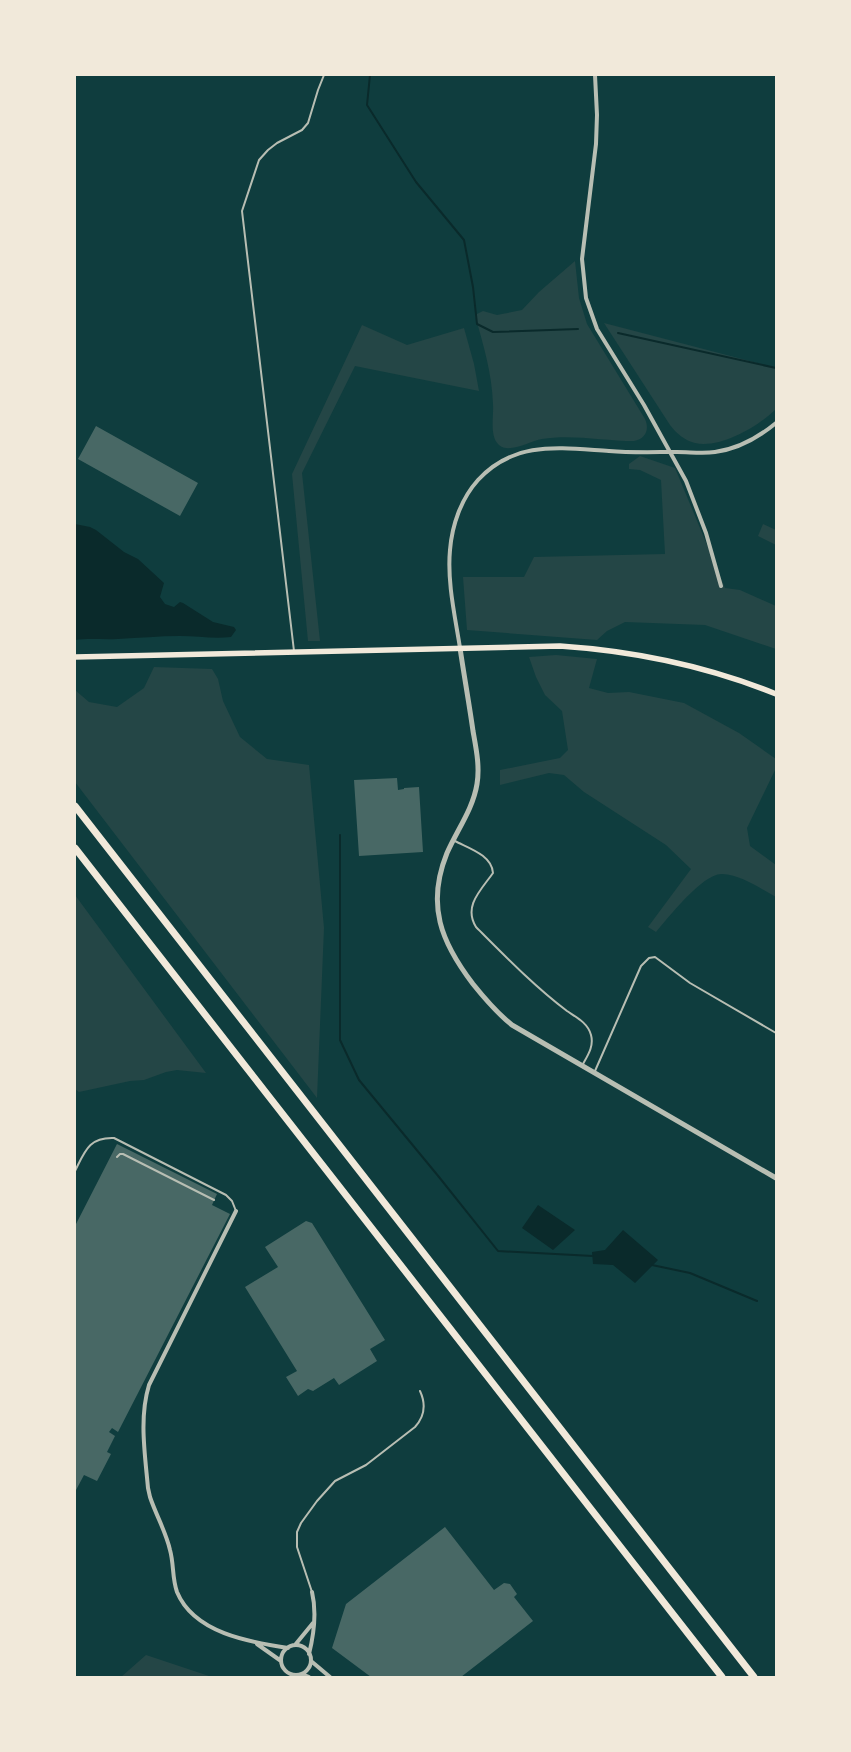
<svg xmlns="http://www.w3.org/2000/svg" width="851" height="1752" viewBox="0 0 851 1752" font-family="'Zilla Slab',serif">
	<rect width="100%" height="100%" fill="#0f3d3e"/>
	<path fill="#244646" d="M575,261L579,298L587,324L645,419C650,430 645,439 634,441C604,441 571,434 542,439C530,441 509,454 499,445C489,436 494,416 493,404C492,373 483,344 475,315L483,311L497,315L522,310L539,292Z
		M604,323L776,368V409C759,426 720,449 695,443C684,440 677,434 670,425Z
		M362,325L407,345L464,328L474,364L479,391L355,366L302,473L320,641H308L292,474Z
		M640,456L675,468L725,588L740,590L776,606V649L705,625L625,622L607,631L597,640L467,630L463,577H524L534,557L665,554L661,480L640,470L629,469V464Z
		M763,524L776,530V545L758,536Z
		M556,655L597,659L589,688L608,693L629,692L684,703L739,733L776,759V768L747,828L750,846L776,865V897C759,888 742,875 722,874C703,873 668,918 656,932L648,927L691,869L666,845L584,792L564,775L549,773L500,785V770L560,758L568,750L562,711L545,695L536,677L529,657Z
		M154,667L212,669L218,679L223,701L240,737L267,759L309,765L324,928L317,1098L75,782V690L89,702L117,707L144,688Z
		M75,895L206,1073L177,1070L166,1072L144,1080L130,1081L79,1092L75,1089Z
		M146,1655L212,1677H121Z"/>
	<path fill="#0a2a2b" d="M75,524L90,527L96,530L124,552L138,559L164,583L160,597L165,604L174,607L180,602L183,603L213,622L234,627L236,630L231,637C214,639 197,636 180,636C159,636 139,638 118,639C103,640 90,638 75,640Z
		M538,1205L575,1230L553,1250L522,1228Z
		M623,1230L658,1260L635,1283L613,1265L593,1264L592,1252L605,1250Z"/>
	<g fill="none" stroke-linecap="round" stroke-linejoin="round">
		<path stroke="#0a2a2b" stroke-width="2" d="M370,75L367,105L416,182L464,240L473,287L477,324L493,332L578,329
			M618,333L776,368
			M340,835V1040L359,1080L439,1177L498,1251L593,1256
			M652,1265L690,1273L757,1301"/>
	</g>
	<path fill="#486865" d="M96,426L198,483L180,516L78,459Z
		M397,778L398,790L404,789V788L419,787L423,852L359,856L354,780Z
		M117,1144L217,1194L212,1205L230,1214L118,1432L112,1428L109,1432L115,1436L107,1452L111,1454L97,1481L84,1475L75,1492V1226Z
		M306,1221L312,1223L385,1340L370,1349L377,1361L339,1385L334,1378L313,1391L308,1389L298,1396L286,1377L297,1371L245,1287L278,1267L265,1247Z
		M445,1527L494,1590L504,1583L510,1584L517,1594L514,1597L533,1621L461,1677H371L332,1648L346,1604Z"/>
	<g fill="none" stroke-linecap="round" stroke-linejoin="round">
		<path stroke="#b8beb3" stroke-width="2" d="M294,651L242,211L259,160L268,150L277,143L302,130L308,123L318,90L324,75
			M455,841C468,848 492,855 493,873C481,890 463,906 476,927C505,956 534,986 567,1011C576,1017 588,1023 591,1035C594,1046 588,1055 583,1064
			M595,1071L641,966L649,958L655,957L690,983L776,1033
			M117,1157L120,1154H123L214,1200
			M75,1171C85,1151 89,1137 114,1138L226,1195L232,1201L236,1211
			M312,1592L297,1547V1532L301,1523L317,1501L335,1481L366,1465L415,1427C425,1416 426,1404 420,1391"/>
		<path stroke="#b8beb3" stroke-width="4" d="M595,75L597,115L596,144L582,259L586,298L597,329L644,405L686,481L706,533L721,586
			M460,648C455,616 447,582 450,550C452,525 461,499 478,480C515,440 560,448 609,451C632,453 655,452 677,452C690,452 703,454 715,452C738,449 759,437 776,423
			M236,1211L149,1385C139,1418 145,1454 148,1488L150,1497C156,1515 166,1532 170,1550C174,1564 172,1578 177,1592C194,1633 249,1642 288,1648
			M257,1644L281,1661
			M295,1645L313,1623
			M281 1660a15 15 0 1 1 30 0a15 15 0 1 1-30 0Z
			M309,1654C314,1634 317,1613 312,1592
			M311,1661L330,1677
			M302,1674L309,1677"/>
		<path stroke="#b8beb3" stroke-width="5" d="M460,648C464,675 469,703 473,731C476,748 480,766 477,784C473,809 457,830 447,853C426,905 441,942 473,984C485,999 497,1013 512,1025L776,1178"/>
		<path stroke="#f1e9da" stroke-width="5.5" d="M75,657L560,646C634,651 707,666 776,694"/>
		<path stroke="#f1e9da" stroke-width="7" d="M75,806L754,1677
			M75,848L722,1677"/>
	</g>
	<rect width="851" height="1752" fill="none" stroke="#f1e9da" stroke-width="152"/>
</svg>
